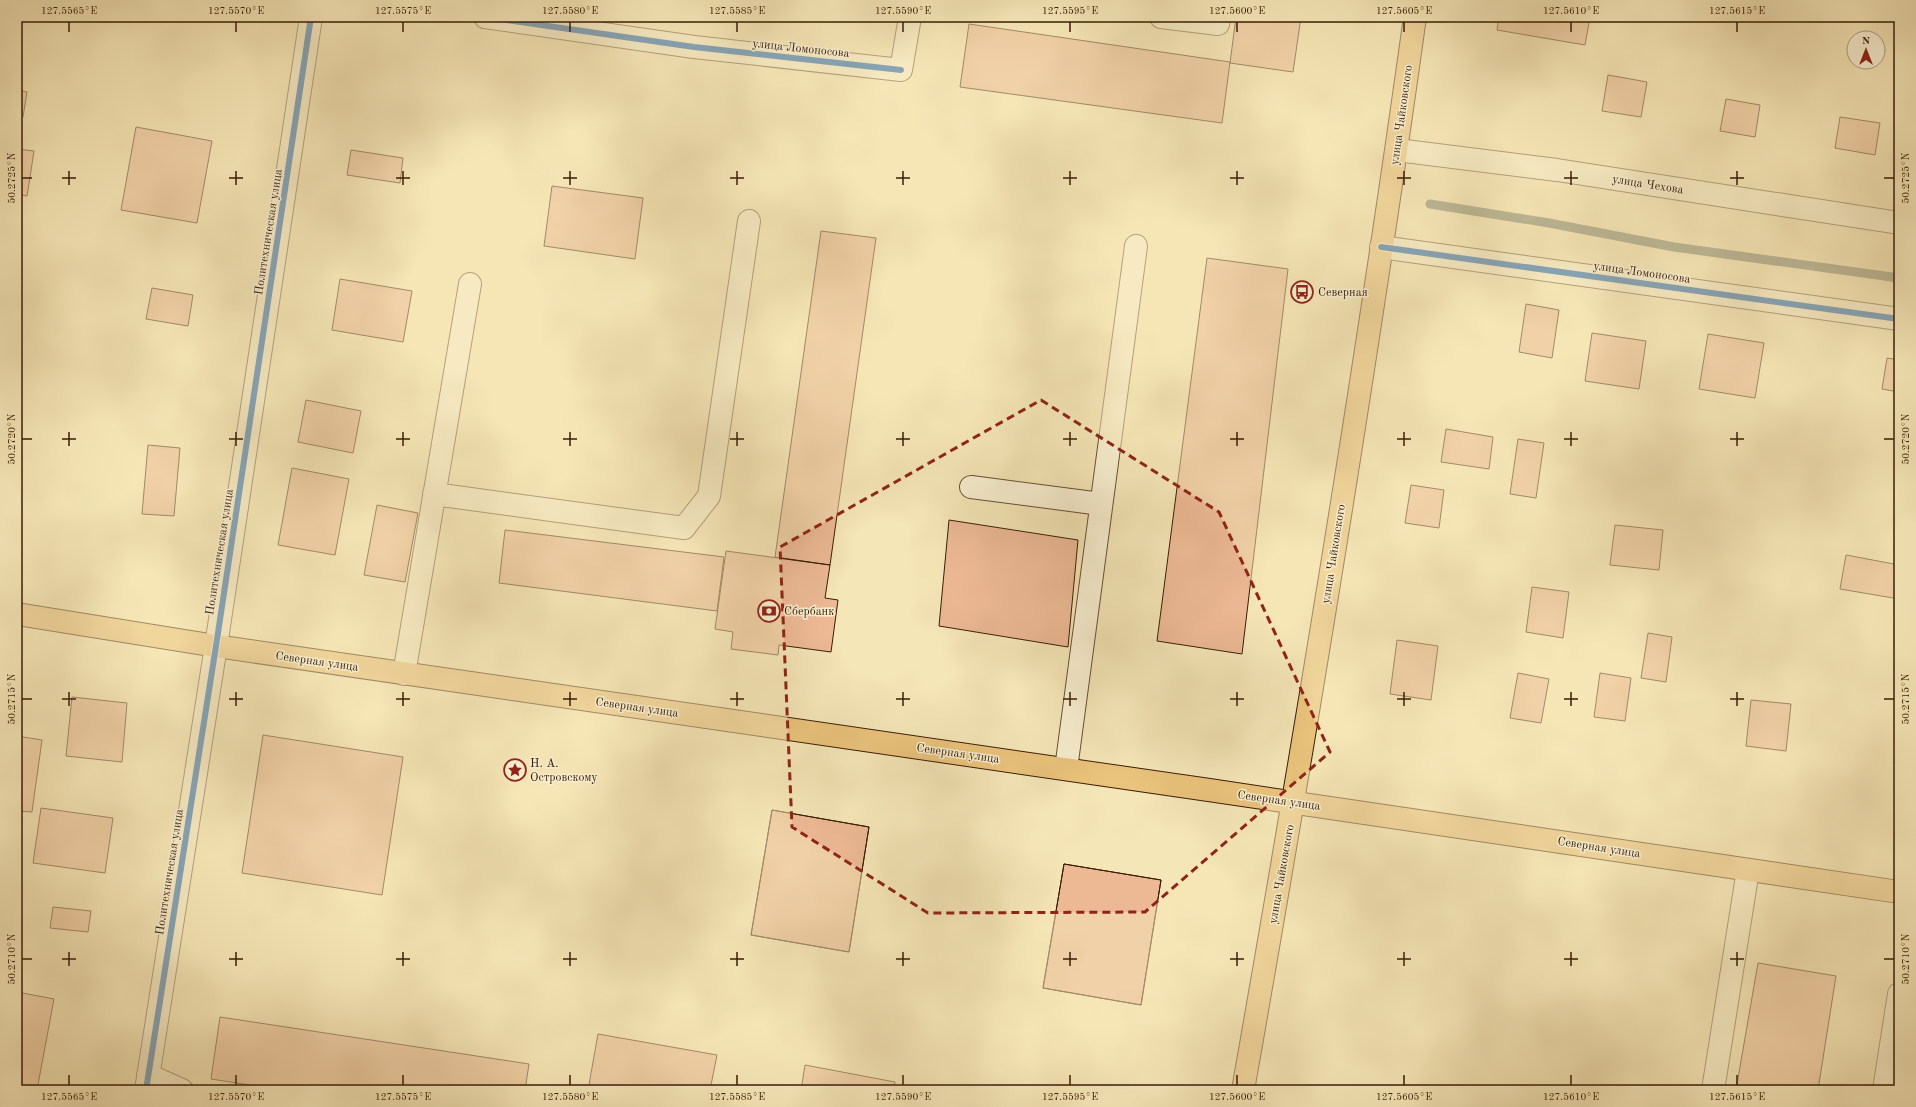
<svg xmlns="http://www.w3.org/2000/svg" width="1916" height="1107" viewBox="0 0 1916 1107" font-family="'Old Standard TT',serif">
	<rect width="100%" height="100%" fill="#f5e6b7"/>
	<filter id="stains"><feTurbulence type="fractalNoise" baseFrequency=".005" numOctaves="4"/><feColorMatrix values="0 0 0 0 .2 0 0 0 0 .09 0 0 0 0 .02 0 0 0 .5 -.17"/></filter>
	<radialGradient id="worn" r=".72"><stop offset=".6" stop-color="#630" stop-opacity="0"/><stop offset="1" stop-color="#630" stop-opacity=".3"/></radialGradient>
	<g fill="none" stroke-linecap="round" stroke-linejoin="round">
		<path stroke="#757e6d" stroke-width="9" d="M1430,204L1549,223L1674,247L1899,278"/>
	</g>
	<path fill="#ecb994" stroke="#3a1d07" d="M1236,17H1301L1293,72L1230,63Z
		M1499,17H1590L1585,45L1497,30Z
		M969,24L1230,62L1222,123L960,87Z
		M1608,75L1647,82L1641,117L1602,111Z
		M17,90L27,92L23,117L17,116Z
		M1726,99L1760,105L1755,137L1720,131Z
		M1840,117L1880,123L1875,155L1835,148Z
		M136,127L212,141L197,223L121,210Z
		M17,149L34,151L27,196L17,194Z
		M351,150L403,158L400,183L347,175Z
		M552,186L643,198L635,259L544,246Z
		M821,231L876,238L830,565L775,557Z
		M1207,258L1288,269L1242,654L1157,641Z
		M340,279L412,291L403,342L332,330Z
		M152,288L193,295L188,326L146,319Z
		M1526,304L1559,310L1552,358L1519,352Z
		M1592,333L1646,341L1639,389L1585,381Z
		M1708,334L1764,343L1755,398L1699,389Z
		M1887,358L1899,360V392L1882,389Z
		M306,400L361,411L353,453L298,442Z
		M1446,429L1493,437L1489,469L1441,462Z
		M1518,439L1544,443L1536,498L1510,494Z
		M148,445L180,448L174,516L142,514Z
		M292,468L349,479L335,555L278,545Z
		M1411,485L1444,490L1439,528L1405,523Z
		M377,505L418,513L405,582L364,575Z
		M949,520L1078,540L1068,647L939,626Z
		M1615,525L1663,530L1659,570L1610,565Z
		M505,530L724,557L717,611L499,583Z
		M726,551L830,565L825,598L838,600L831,652L779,645L778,655L731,649L733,632L715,629Z
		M1846,555L1899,565V599L1840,589Z
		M1532,587L1569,592L1563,638L1526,632Z
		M1648,633L1672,637L1666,682L1641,678Z
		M1397,640L1438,646L1431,700L1390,694Z
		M1518,673L1549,679L1541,723L1510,718Z
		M1600,673L1631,678L1625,721L1594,717Z
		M72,697L127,703L122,762L66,756Z
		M1751,700L1791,704L1786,751L1746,746Z
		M263,735L403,757L382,895L242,873Z
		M1899,735V764L1894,763Z
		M17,736L42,740L32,812L17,811Z
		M41,808L113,818L105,873L33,863Z
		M772,810L869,827L849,952L751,935Z
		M772,810L869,827L849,952L751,935Z
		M1064,864L1161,880L1141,1005L1043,988Z
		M1064,864L1161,880L1141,1005L1043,988Z
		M53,907L91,911L88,932L50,928Z
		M1758,963L1836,976L1818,1090H1736Z
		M17,992L54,999L37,1090H17Z
		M220,1017L529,1064L525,1090H282L211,1079Z
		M598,1034L717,1055L710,1090H588Z
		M805,1065L895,1082L894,1090H801Z"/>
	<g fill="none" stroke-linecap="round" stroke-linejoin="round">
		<g stroke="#694f33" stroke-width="24">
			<path id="minor" d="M485,17L694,47L901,70L910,17
				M1161,17L1218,24L1219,17
				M1397,150L1557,170L1899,223
				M1381,247L1899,319
				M971,487L1101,504
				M434,494L684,528L709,496L749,221
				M404,674L470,284
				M1066,769L1136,246
				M148,1075L182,1090
				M146,1090L216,646L311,17
				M1713,1090L1748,870
				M1884,1090L1899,994"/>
		</g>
		<g stroke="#3a1d07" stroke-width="24">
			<path id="major" d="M17,614L216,646L1209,790L1899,892
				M1243,1090C1306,733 1365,376 1415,17"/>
		</g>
		<use href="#minor" stroke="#f8efd0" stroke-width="22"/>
		<use href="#major" stroke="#eac37c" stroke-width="22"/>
		<g stroke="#f8efd0" stroke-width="8">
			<path id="cycleway" d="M485,17L694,47L901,70
				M1381,247L1899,319
				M146,1090L216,646L311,17"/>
		</g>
		<use href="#cycleway" stroke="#0057b8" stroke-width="6"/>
	</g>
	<path d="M0 0H1916V1107H0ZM1041,400L1219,512L1330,752L1145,912L928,913L792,827L780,547Z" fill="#f5e6b7" fill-opacity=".55" fill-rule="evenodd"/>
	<path fill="none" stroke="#8f2418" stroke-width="3" stroke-dasharray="8 5" stroke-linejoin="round" d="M1041,400L1219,512L1330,752L1145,912L928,913L792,827L780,547Z"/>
	<path fill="none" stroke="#3a1d07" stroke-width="1.5" d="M69,22V32M236,22V32M403,22V32M570,22V32M737,22V32M903,22V32M1070,22V32M1237,22V32M1404,22V32M1571,22V32M1737,22V32M69,171V185M236,171V185M403,171V185M570,171V185M737,171V185M903,171V185M1070,171V185M1237,171V185M1404,171V185M1571,171V185M1737,171V185M22,178H32M62,178H76M229,178H243M396,178H410M563,178H577M730,178H744M896,178H910M1063,178H1077M1230,178H1244M1397,178H1411M1564,178H1578M1730,178H1744M1884,178H1894M69,432V446M236,432V446M403,432V446M570,432V446M737,432V446M903,432V446M1070,432V446M1237,432V446M1404,432V446M1571,432V446M1737,432V446M22,439H32M62,439H76M229,439H243M396,439H410M563,439H577M730,439H744M896,439H910M1063,439H1077M1230,439H1244M1397,439H1411M1564,439H1578M1730,439H1744M1884,439H1894M69,692V706M236,692V706M403,692V706M570,692V706M737,692V706M903,692V706M1070,692V706M1237,692V706M1404,692V706M1571,692V706M1737,692V706M22,699H32M62,699H76M229,699H243M396,699H410M563,699H577M730,699H744M896,699H910M1063,699H1077M1230,699H1244M1397,699H1411M1564,699H1578M1730,699H1744M1884,699H1894M69,952V966M236,952V966M403,952V966M570,952V966M737,952V966M903,952V966M1070,952V966M1237,952V966M1404,952V966M1571,952V966M1737,952V966M22,959H32M62,959H76M229,959H243M396,959H410M563,959H577M730,959H744M896,959H910M1063,959H1077M1230,959H1244M1397,959H1411M1564,959H1578M1730,959H1744M1884,959H1894M69,1075V1085M236,1075V1085M403,1075V1085M570,1075V1085M737,1075V1085M903,1075V1085M1070,1075V1085M1237,1075V1085M1404,1075V1085M1571,1075V1085M1737,1075V1085"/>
	<defs>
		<g id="bus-ring" transform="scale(1.15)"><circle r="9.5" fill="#f8efd0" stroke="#8f2418" stroke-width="1.5"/><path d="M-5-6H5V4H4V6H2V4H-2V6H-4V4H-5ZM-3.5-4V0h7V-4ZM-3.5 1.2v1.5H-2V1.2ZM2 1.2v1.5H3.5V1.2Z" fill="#8f2418"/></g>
		<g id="bank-ring" transform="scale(1.15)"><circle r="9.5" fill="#f8efd0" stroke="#8f2418" stroke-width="1.5"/><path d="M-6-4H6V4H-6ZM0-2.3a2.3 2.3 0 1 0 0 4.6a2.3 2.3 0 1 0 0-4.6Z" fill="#8f2418"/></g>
		<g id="sight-ring" transform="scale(1.15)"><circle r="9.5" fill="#f8efd0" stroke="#8f2418" stroke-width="1.5"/><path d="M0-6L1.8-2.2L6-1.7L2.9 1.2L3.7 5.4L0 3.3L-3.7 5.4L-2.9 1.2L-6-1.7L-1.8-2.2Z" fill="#8f2418"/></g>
	</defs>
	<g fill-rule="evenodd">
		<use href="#bus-ring" x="1302" y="292"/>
		<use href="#bank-ring" x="769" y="611"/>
		<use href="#sight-ring" x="515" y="770"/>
	</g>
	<g text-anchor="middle" stroke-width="3" stroke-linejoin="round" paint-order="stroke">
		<g font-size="12" fill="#3a1d07" stroke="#f8efd0">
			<text transform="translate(801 48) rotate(6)" y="4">улица Ломоносова</text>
			<text transform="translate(1401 115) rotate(-82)" y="4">улица Чайковского</text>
			<text transform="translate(1648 184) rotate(9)" y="4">улица Чехова</text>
			<text transform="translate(268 232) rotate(-81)" y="4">Политехническая улица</text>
			<text transform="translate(1642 272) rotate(8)" y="4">улица Ломоносова</text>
			<text transform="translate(219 552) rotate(-81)" y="4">Политехническая улица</text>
			<text transform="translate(1333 554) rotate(-81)" y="4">улица Чайковского</text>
			<text transform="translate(317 661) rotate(8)" y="4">Северная улица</text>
			<text transform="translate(637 707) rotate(8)" y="4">Северная улица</text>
			<text transform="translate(958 753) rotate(8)" y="4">Северная улица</text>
			<text transform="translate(1279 800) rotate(8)" y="4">Северная улица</text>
			<text transform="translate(1599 847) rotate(9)" y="4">Северная улица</text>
			<text transform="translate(169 872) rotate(-81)" y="4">Политехническая улица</text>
			<text transform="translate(1281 874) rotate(-80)" y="4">улица Чайковского</text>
		</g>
		<g font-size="12" fill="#3a1d07" stroke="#f8efd0" text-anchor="start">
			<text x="1318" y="296">Северная</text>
			<text x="784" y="615">Сбербанк</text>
			<text x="530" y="767">Н. А.<tspan x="530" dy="14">Островскому</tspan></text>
		</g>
	</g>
	<rect width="1916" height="1107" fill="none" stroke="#f5e6b7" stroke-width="44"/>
	<g transform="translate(1866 50)"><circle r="19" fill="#f8efd0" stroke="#ac9b80"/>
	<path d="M0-3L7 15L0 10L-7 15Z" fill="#8f2418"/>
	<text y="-6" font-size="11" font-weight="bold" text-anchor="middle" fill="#3a1d07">N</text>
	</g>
	<rect x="22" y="22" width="1872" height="1063" fill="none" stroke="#3a1d07" stroke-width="1.5"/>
	<g font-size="10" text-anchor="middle" fill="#3a1d07">
		<text x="69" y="14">127.5565°E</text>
		<text x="236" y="14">127.5570°E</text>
		<text x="403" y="14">127.5575°E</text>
		<text x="570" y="14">127.5580°E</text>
		<text x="737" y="14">127.5585°E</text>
		<text x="903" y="14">127.5590°E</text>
		<text x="1070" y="14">127.5595°E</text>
		<text x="1237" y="14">127.5600°E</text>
		<text x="1404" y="14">127.5605°E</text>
		<text x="1571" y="14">127.5610°E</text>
		<text x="1737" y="14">127.5615°E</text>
		<text transform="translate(11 178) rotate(-90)" y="4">50.2725°N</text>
		<text transform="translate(1905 178) rotate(-90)" y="4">50.2725°N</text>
		<text transform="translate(11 439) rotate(-90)" y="4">50.2720°N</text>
		<text transform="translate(1905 439) rotate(-90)" y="4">50.2720°N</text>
		<text transform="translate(11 699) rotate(-90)" y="4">50.2715°N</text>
		<text transform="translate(1905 699) rotate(-90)" y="4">50.2715°N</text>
		<text transform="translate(11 959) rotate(-90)" y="4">50.2710°N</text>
		<text transform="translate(1905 959) rotate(-90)" y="4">50.2710°N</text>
		<text x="69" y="1100">127.5565°E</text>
		<text x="236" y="1100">127.5570°E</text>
		<text x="403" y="1100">127.5575°E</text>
		<text x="570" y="1100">127.5580°E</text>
		<text x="737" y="1100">127.5585°E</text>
		<text x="903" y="1100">127.5590°E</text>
		<text x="1070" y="1100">127.5595°E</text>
		<text x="1237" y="1100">127.5600°E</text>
		<text x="1404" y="1100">127.5605°E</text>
		<text x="1571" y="1100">127.5610°E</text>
		<text x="1737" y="1100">127.5615°E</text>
	</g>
	<rect width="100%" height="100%" filter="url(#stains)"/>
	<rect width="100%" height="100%" fill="url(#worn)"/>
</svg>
